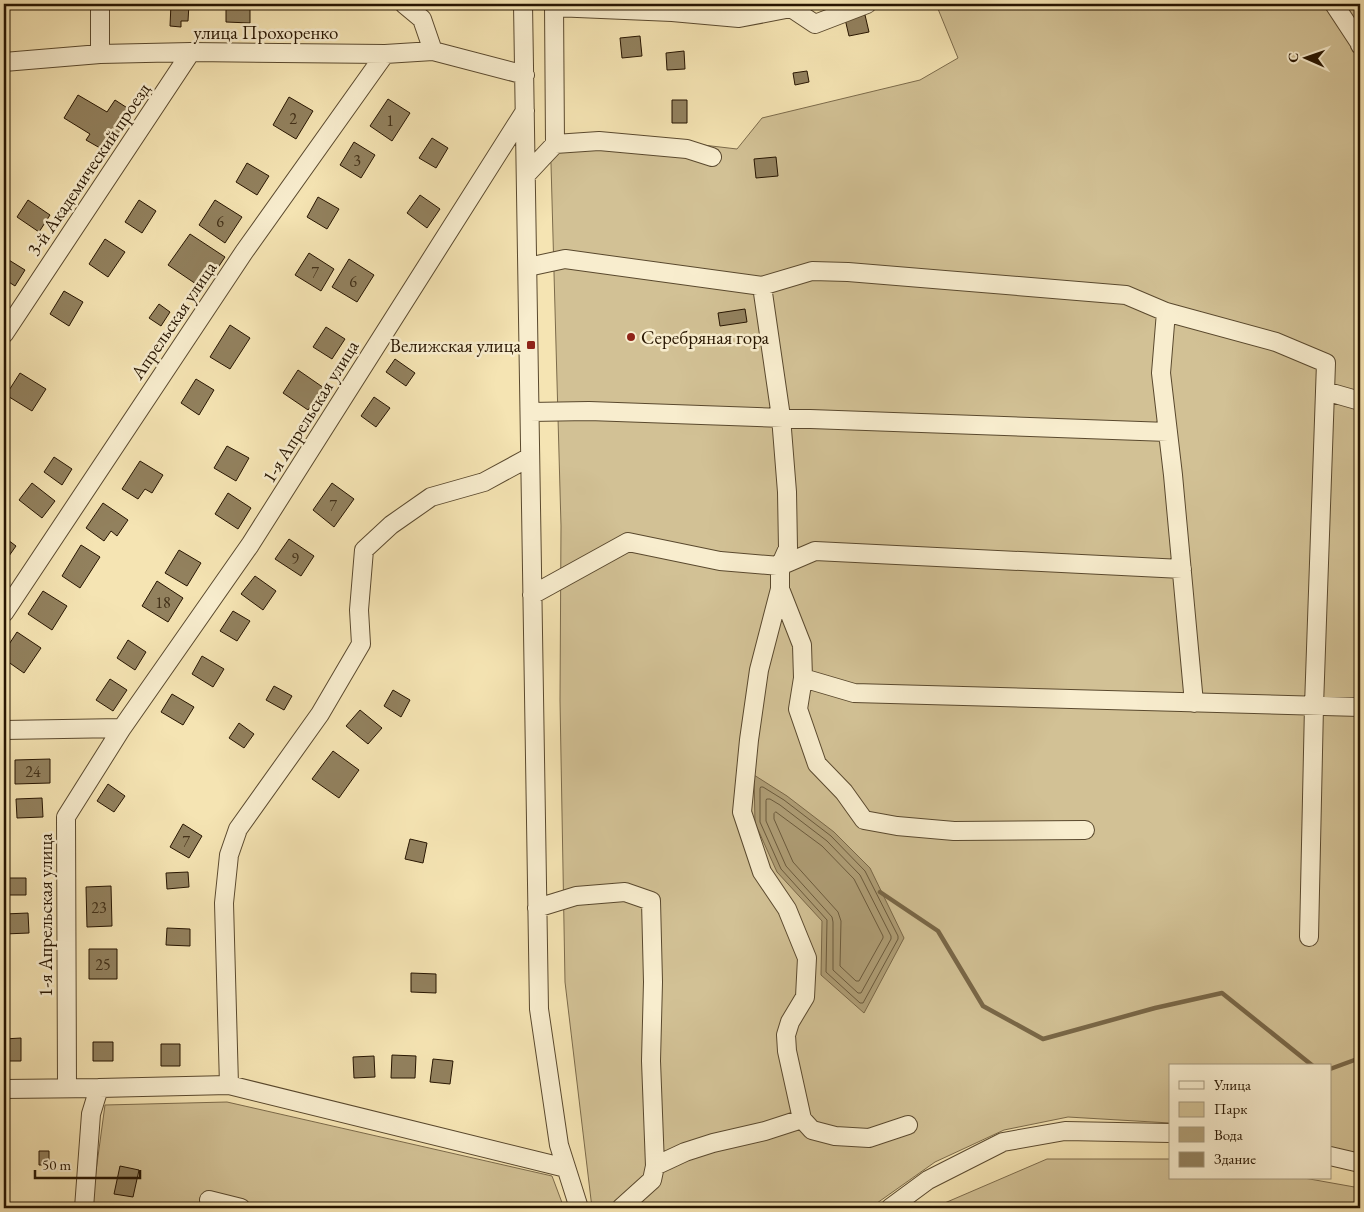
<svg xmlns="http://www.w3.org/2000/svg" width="1364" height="1212" viewBox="0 0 1364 1212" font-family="'EB Garamond',serif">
	<rect width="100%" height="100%" fill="#f5e4b3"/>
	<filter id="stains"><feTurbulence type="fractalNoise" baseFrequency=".004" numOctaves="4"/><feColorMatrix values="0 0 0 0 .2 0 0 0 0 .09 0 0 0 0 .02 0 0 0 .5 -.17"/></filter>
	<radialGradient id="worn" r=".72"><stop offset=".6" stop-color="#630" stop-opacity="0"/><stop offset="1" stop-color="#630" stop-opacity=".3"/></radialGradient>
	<path fill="#d2c195" stroke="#7c6b4b" d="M936,4H1360V1155L1330,1147V1066H1170V1123L1068,1117L1004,1130L935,1162L870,1208H592L565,982L560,700L561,526L551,164L547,135L652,139L737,149L762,118L920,80L958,58Z
		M227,1102L552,1176L564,1208H91L105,1105Z
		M1047,1159H1170V1178H1304L1360,1188V1208H933Z"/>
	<path fill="#af9e76" stroke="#796747" d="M754,775L787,796L834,832L870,868L904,938L864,1013L821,975L822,921L777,872L755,823Z"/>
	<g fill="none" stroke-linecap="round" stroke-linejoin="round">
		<path stroke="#6b5a3c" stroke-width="1" d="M761,787H763L784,800L831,836L865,871L898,936V939L863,1003H860L826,972L827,920L781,869L760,822V789Z
			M767,799H770L780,805L827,841L860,875L891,936V939L861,993H858L833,970V922L832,917L786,866L766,821V801Z
			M776,812L822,846L854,879L883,936V938L859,981H856L840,966L841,921L838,912L793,862L774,819V814Z"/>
		<path stroke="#796747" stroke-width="4.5" d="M880,892L938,931L983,1006L1043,1039L1155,1008L1222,993L1313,1066
			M1330,1069L1360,1058"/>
	</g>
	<path fill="#92815e" stroke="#271501" d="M171,4H189L188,21H181V27L170,26Z
		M226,5H250V23L226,22Z
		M865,15L869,32L849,36L845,19Z
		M640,36L642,56L622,58L620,38Z
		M684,51L685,69L667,70L666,53Z
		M807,71L809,82L795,85L793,73Z
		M78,95L107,112L115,100L132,111L107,152L86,140L90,134L64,118Z
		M289,97L313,111L296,139L273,125Z
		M388,99L410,113L392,141L370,126Z
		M672,100H687V123H672Z
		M432,138L448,148L436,168L419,158Z
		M354,142L375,155L361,178L340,165Z
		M776,157L778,176L756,178L754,159Z
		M247,163L269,176L257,195L236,182Z
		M420,195L440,209L427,228L407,213Z
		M318,197L339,209L327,229L307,217Z
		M28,200L50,215L39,232L17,217Z
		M139,200L156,211L142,233L125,222Z
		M215,200L242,217L225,243L199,225Z
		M190,234L225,257L217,269L210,264L196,284L168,265Z
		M105,239L125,252L108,277L89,264Z
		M309,253L334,269L321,291L295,275Z
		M4,257L25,270L15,286L4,279Z
		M349,259L374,275L357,302L332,287Z
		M64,291L83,302L69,326L50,314Z
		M159,304L170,312L161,326L149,318Z
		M745,309L747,322L720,326L718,313Z
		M230,325L250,338L230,369L210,357Z
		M326,327L345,339L332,359L313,347Z
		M395,359L415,373L406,386L386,372Z
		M298,370L324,388L308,410L283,393Z
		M20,373L46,389L32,411L6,395Z
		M196,379L214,390L199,415L181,403Z
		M374,397L390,408L376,427L361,416Z
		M227,446L249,458L236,481L214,468Z
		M54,457L72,469L62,485L44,472Z
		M140,461L163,475L152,493L145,489L138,499L122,489Z
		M32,483L55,501L42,518L19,500Z
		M332,483L354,499L334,527L313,510Z
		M228,493L251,508L238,529L215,514Z
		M103,503L128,520L117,536L111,531L104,541L86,528Z
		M4,537L16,546L4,563Z
		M289,539L314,556L301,576L275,559Z
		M81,545L100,557L80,588L62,576Z
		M179,550L201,563L187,586L165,573Z
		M255,576L276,591L263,610L241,594Z
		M157,581L183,598L168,622L142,606Z
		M43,591L67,606L52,630L28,614Z
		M233,611L250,621L237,641L220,631Z
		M17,632L41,648L24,673L4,659V652Z
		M128,640L146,652L135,670L117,658Z
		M202,656L224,669L213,687L192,674Z
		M110,679L127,690L113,711L96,700Z
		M274,686L292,696L284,710L266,700Z
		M393,690L410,700L401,717L384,706Z
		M172,694L194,707L183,725L161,712Z
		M360,710L382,728L368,744L346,726Z
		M239,723L254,734L244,748L229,738Z
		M333,751L359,770L339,798L312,779Z
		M50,759V783L15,784V760Z
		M108,784L125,796L114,812L97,801Z
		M42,798L43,817L17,818L16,799Z
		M183,824L202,836L189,858L170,847Z
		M410,839L427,843L423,863L405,859Z
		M188,872L189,887L167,889L166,873Z
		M4,878H26V895H4Z
		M111,886L112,926L87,927L86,887Z
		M28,913L29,933L4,934V914Z
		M167,928L190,929V946L166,945Z
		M89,949H117V979H89Z
		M411,973L436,974V993L411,992Z
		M21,1038V1061H4V1039Z
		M93,1042H113V1061H93Z
		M161,1044H180V1066H161Z
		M392,1055L416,1056L415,1078H391Z
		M374,1056L375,1077L354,1078L353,1057Z
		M433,1059L453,1061L450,1084L430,1082Z
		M39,1151H49V1165H39Z
		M120,1166L139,1170L133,1197L114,1194Z"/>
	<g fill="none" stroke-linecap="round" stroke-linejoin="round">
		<g stroke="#5a492e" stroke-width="20">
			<path id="minor" d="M404,4L422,19L433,51
				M523,4L539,1009L559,1145L579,1208
				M554,4L555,144
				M1334,4L1359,42L1360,45
				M554,7L672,12L739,18L791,8L815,24L867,4
				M100,54V4
				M4,62L100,54L191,52L385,54L433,51L525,75
				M526,175L555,144L599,141L687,149L712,157
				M528,267L565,259L762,286L812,271L848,272L1126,295L1166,312L1276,342L1326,363L1314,706L1309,937
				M1166,312L1161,373L1173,475L1194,703
				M4,334L191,52
				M1325,391L1360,401
				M530,412L589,411L1168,432
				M532,595L628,542L720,561L780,566L788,548L787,492L781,417L762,286
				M4,613L244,252L385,54
				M803,678L854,693L1360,707
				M4,730L122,728L250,545L525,111
				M1085,830L954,831L897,826L864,820L844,792L817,764L798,709L803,678L802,645L780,589V566L815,551L1182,569
				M537,908L576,896L625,892L651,901L653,982L651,1061L655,1166L652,1180L621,1208
				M229,1085L224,903L229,855L238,829L320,714L361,644L359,610L364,550L391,525L431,497L484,482L530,457
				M67,1088L66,817L122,728
				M4,1089L99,1088
				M802,1119L812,1130L835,1136L869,1138L908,1125
				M1330,1156L1360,1163
				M655,1166L685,1152L713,1143L765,1131L802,1119L787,1051L786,1035L790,1022L805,997L807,958L787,909L762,872L742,812L749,740L759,670L780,589
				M209,1200L241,1208
				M84,1208L91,1114L99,1088L229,1085L566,1168
				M890,1208L928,1180L1003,1142L1065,1131L1170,1133"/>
		</g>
		<use href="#minor" stroke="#f8edce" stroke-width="18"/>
	</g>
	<g fill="#8f2418" stroke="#f8edce" stroke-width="2">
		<circle cx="631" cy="337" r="5"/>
		<rect x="526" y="340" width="10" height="10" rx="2.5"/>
	</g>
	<g text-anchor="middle" stroke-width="5" stroke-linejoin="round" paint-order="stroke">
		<g font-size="16" fill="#423018">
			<text x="293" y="124">2</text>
			<text x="390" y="126">1</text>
			<text x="357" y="166">3</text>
			<text x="220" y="227">6</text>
			<text x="315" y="278">7</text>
			<text x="353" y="287">6</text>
			<text x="333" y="511">7</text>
			<text x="295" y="564">9</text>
			<text x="163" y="608">18</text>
			<text x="33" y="777">24</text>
			<text x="186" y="847">7</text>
			<text x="99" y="913">23</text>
			<text x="103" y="970">25</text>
		</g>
		<g font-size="19" fill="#271501" stroke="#f8edce">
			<text x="266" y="39">улица Прохоренко</text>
			<text transform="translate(88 169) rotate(-56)" y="7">3-й Академический проезд</text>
			<text transform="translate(173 320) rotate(-56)" y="7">Апрельская улица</text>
			<text transform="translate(310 411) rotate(-58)" y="7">1-я Апрельская улица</text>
			<text transform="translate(45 915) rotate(-90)" y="7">1-я Апрельская улица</text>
		</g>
		<g font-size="19" fill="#271501" stroke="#f8edce" text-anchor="start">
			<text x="641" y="344">Серебряная гора</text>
			<text x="521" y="352" text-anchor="end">Велижская улица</text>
		</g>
	</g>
	<rect width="1364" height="1212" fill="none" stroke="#f5e4b3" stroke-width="20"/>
	<rect x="5" y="5" width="1354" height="1202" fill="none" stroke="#271501" stroke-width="2.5"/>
	<rect x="10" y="10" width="1344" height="1192" fill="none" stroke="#271501"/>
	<rect x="1169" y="1064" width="162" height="115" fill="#f8edce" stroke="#a4977c"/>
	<rect x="1179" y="1081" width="25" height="8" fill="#f8edce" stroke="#a4977c"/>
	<text x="1214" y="1090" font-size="15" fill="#271501">Улица</text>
	<rect x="1179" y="1102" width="25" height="15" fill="#d2c195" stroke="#a4977c"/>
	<text x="1214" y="1114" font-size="15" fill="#271501">Парк</text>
	<rect x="1179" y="1127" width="25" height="15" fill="#af9e76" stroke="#a4977c"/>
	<text x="1214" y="1140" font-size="15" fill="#271501">Вода</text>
	<rect x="1179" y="1152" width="25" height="15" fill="#92815e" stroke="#a4977c"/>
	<text x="1214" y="1164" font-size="15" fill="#271501">Здание</text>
	<g transform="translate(1306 58) rotate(272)" stroke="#f8edce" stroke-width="4" paint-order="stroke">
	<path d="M0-4L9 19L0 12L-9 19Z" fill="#271501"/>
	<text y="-8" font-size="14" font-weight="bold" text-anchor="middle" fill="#271501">С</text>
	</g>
	<path d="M35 1170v8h105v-8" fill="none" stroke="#271501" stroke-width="2.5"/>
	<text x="42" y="1170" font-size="15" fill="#271501" stroke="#f8edce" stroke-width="4" paint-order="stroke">50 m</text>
	<rect width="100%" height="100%" filter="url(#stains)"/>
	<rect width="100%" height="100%" fill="url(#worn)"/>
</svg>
